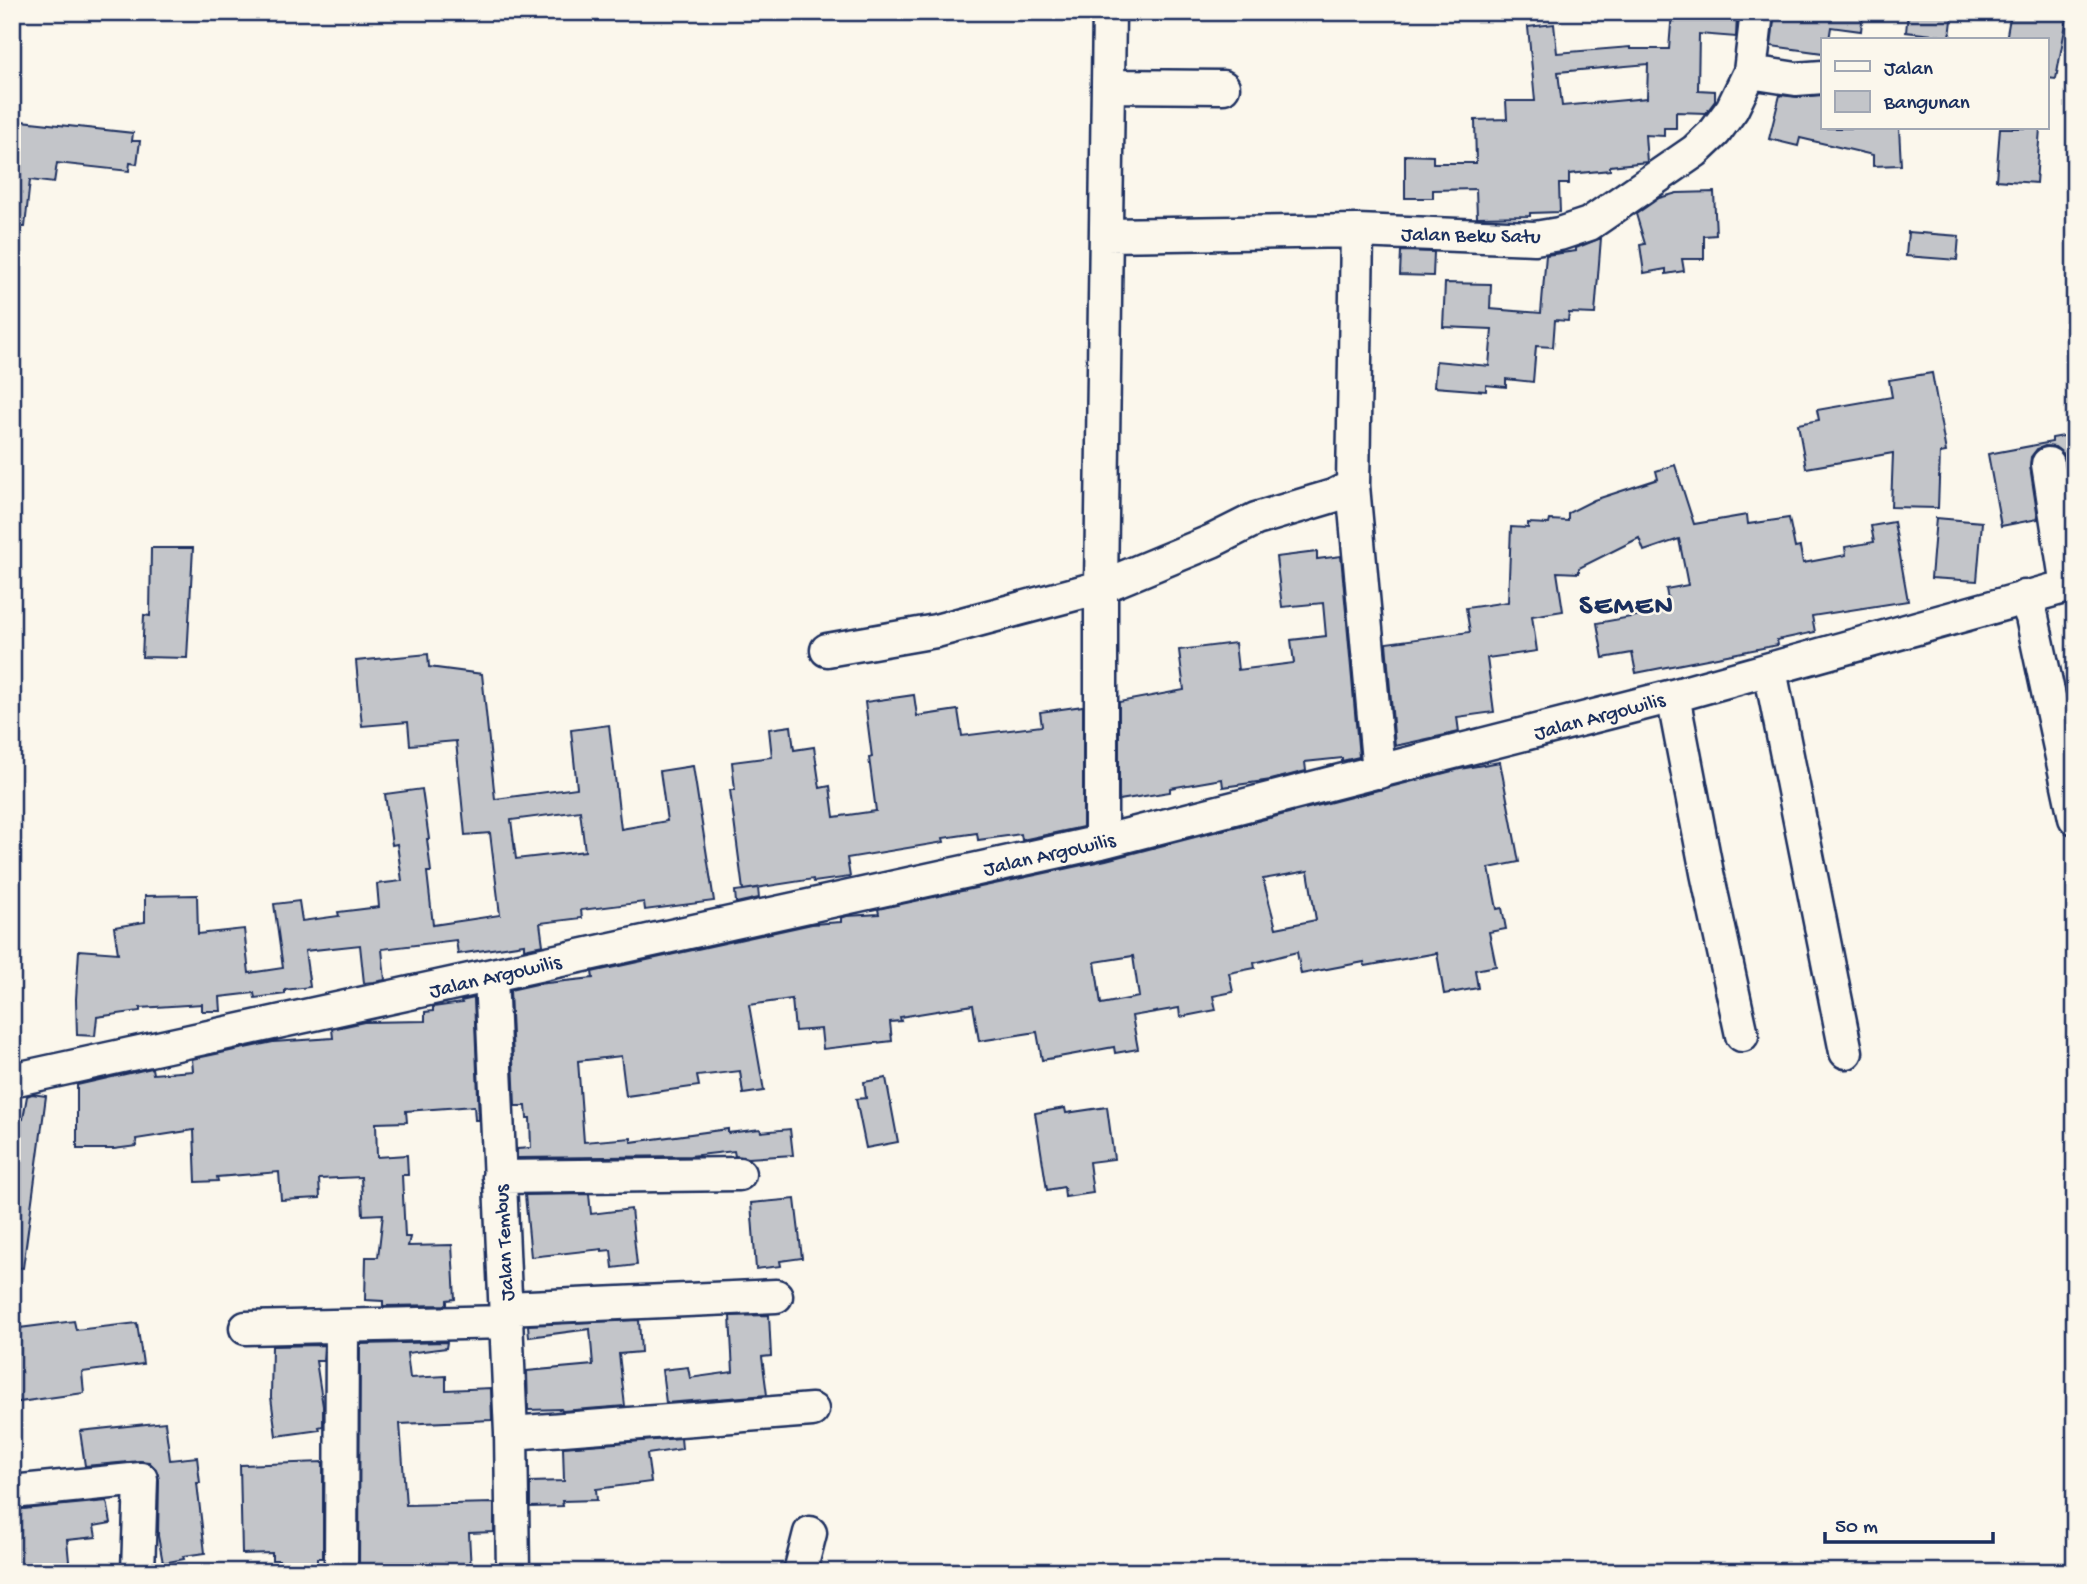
<svg xmlns="http://www.w3.org/2000/svg" width="2087" height="1584" viewBox="0 0 2087 1584" font-family="'Gochi Hand',sans-serif">
	<rect width="100%" height="100%" fill="#fbf7ec"/>
	<filter id="ink" filterUnits="userSpaceOnUse"><feTurbulence type="fractalNoise" baseFrequency=".0143" numOctaves="2"/><feDisplacementMap in="SourceGraphic" scale="14" xChannelSelector="R" yChannelSelector="G"/><feConvolveMatrix kernelMatrix="1 2 1 2 8 2 1 2 1" color-interpolation-filters="sRGB"/></filter>
	<g filter="url(#ink)">
		<path fill="#c3c5c9" stroke="#1b2f5e" stroke-width="2" fill-rule="evenodd" d="M1672,12L1737,15L1736,37L1699,34L1698,90L1715,91V101L1706,113L1676,112V128H1664V136L1645,135L1647,162L1610,166V170L1569,174V184H1559L1560,212L1530,213V216L1477,217L1476,189L1433,190V198H1405V155L1433,156V163H1476L1475,120L1507,119L1506,101H1535L1528,27L1554,24L1557,53L1630,47V49H1669ZM1648,64L1647,98L1562,106L1558,72Z
			M1775,12H1863L1861,31L1831,27L1829,40H1823V53L1771,46Z
			M1908,12H1953L1950,37L1906,32Z
			M2011,12H2068L2056,79L2047,78V40H2006Z
			M1780,95L1797,97L1823,95V128H1899L1901,165L1873,166V155L1800,138L1798,146L1769,139Z
			M12,120L133,133L132,141H140L137,164L130,163L129,171L57,163L54,183L30,180L25,227H12Z
			M2000,128H2040L2036,183L1996,180Z
			M1714,192L1716,235L1704,236V259H1682L1684,271L1666,274V269L1644,273L1640,245L1645,244L1636,214L1659,198L1677,193Z
			M1908,232L1959,236L1957,260L1906,256Z
			M1601,238L1595,314L1569,313L1568,321L1555,320L1553,347L1536,346L1533,382L1506,379V387L1486,385V391L1434,387L1436,361L1489,366L1492,329L1443,327L1445,283L1491,284L1490,309L1541,313L1546,255L1576,251V248Z
			M1401,251L1434,252L1433,276L1400,275Z
			M1932,373L1946,452L1940,453L1938,508L1891,507L1893,453L1806,468L1798,424L1819,420L1817,410L1892,397L1889,380Z
			M2075,434V513L2066,461L2063,453L2055,447L2045,446L2037,449L2031,457L2030,466L2038,519L2001,526L1988,454L2052,442V438Z
			M1675,465L1694,524L1747,515L1748,524L1789,518L1795,548L1800,547L1803,563L1846,555L1845,547L1874,542L1871,526L1894,522L1908,601L1812,616L1815,632L1777,640L1778,645L1636,673L1632,653L1603,658L1597,623L1670,610L1666,589L1688,585L1679,539L1644,551L1639,538L1579,568V573L1557,572L1563,611L1532,616L1537,651L1487,658L1494,712L1457,717L1459,732L1395,746L1386,643L1470,632L1466,608L1508,602L1511,527L1528,528V523L1549,524L1550,520L1568,521V513L1594,500L1658,479L1656,471Z
			M1936,518L1982,522L1977,581L1931,578Z
			M151,548H193L187,658L142,657L144,615L150,616Z
			M1317,552V559L1341,556L1359,757L1342,761V758L1305,762L1306,771L1271,780L1223,787L1222,779L1170,788V792L1119,800V702L1184,690L1179,650L1235,643L1238,670L1294,663L1291,640L1326,636L1323,603L1282,607L1276,557Z
			M428,654L429,667L482,674L495,799L577,788L571,730L609,725L621,829L667,821L660,771L693,766L714,901L645,910L644,902L581,910L582,918L540,923L543,945L524,949V944L458,954L456,940L382,949L385,980L374,982L364,983L360,945L305,951L310,987L285,990V994L255,998L254,993L220,997L221,1011H202V1004L140,1008V1011L97,1017L95,1036L77,1035L76,999L79,950L118,953L114,927L145,922V896L197,895L198,934L244,929L249,973L283,968L274,904L299,901L302,921L339,916L338,912L379,907L377,884L402,881L397,844L392,845L385,794L422,789L429,839H427L431,872H427L433,925L500,915L490,833L465,835L456,741L410,745L408,722L362,726L356,661ZM580,811L585,851L516,859L511,820Z
			M914,695L917,716L958,710L962,736L1042,726L1040,712L1083,706V827L1022,840L1021,834L978,840L977,833L943,838L944,842L847,858L850,877L814,882L813,879L743,890L730,790H735L732,762L772,757L769,729L791,726L794,750L814,747L820,788L830,786L834,817L876,811L869,758L872,757L865,702Z
			M1500,762L1519,862L1489,868L1497,909L1502,908L1506,929L1489,932L1496,966L1475,970L1478,988L1444,994L1437,953L1365,966L1364,962L1301,974L1297,952L1254,963L1255,968L1229,973L1233,992L1213,996L1216,1010L1180,1017L1179,1008L1132,1016L1138,1049L1115,1053L1114,1047L1042,1060L1037,1032L979,1041L973,1005L900,1017L901,1021L890,1022L892,1041L823,1049L821,1029L795,1031L792,999L749,1005L764,1091L743,1094L740,1071L697,1076L699,1086L626,1096L621,1056L578,1061L584,1142L631,1138V1142L728,1129V1133L760,1129L761,1132L790,1129L793,1155L748,1158L735,1156L734,1151L690,1156L517,1158V1149L531,1148L530,1118H527L526,1106H515L510,990L537,984L593,978L592,972L812,924L841,922V918L847,916L879,914L878,909L1106,860L1460,769ZM1308,871L1316,920L1276,928L1263,879ZM1133,956L1139,997L1101,1004L1095,962Z
			M758,888L759,898L736,903L735,891Z
			M474,998L479,1120H475L474,1106L406,1111L407,1122L376,1123L377,1157L407,1155L408,1175H402L405,1237H410L408,1246L452,1245L455,1299L447,1300V1305L383,1306V1301L365,1300L366,1257H378L383,1214L363,1215L361,1177L319,1179L320,1198L281,1200L279,1172L217,1177L218,1181L196,1182L194,1130L136,1139L137,1146L114,1149H77V1085L152,1068L153,1074L193,1071L192,1059L273,1042L333,1038L332,1029L364,1022L425,1021V1012L433,1011V1007L462,1003L461,1001Z
			M886,1078L898,1142L866,1148L856,1099L866,1098L864,1082Z
			M32,1094L46,1096L23,1268L12,1267V1117L23,1119L27,1096Z
			M1107,1107L1114,1159L1089,1162L1093,1193L1065,1197L1064,1187L1047,1190L1035,1113L1065,1108L1066,1113Z
			M589,1194L591,1214L631,1209L637,1265L613,1268L611,1250L602,1251V1249L531,1257L525,1195Z
			M795,1199L802,1258L780,1261L781,1266L756,1269L751,1203Z
			M769,1315L771,1356L762,1357L767,1395L666,1403L662,1370L688,1367L690,1378L733,1372L730,1316Z
			M639,1320L641,1352L619,1354L625,1406L562,1411L561,1409L528,1410L527,1371L593,1365L590,1329L529,1337L528,1325Z
			M74,1321L76,1330L137,1323L143,1364L82,1372L84,1393L12,1403V1329Z
			M447,1342L446,1348L407,1353L410,1378L446,1376V1390L491,1388L492,1420L400,1424L406,1505L494,1503V1532L469,1533L471,1571L359,1572L360,1344Z
			M324,1345L323,1361H316L323,1406V1426L319,1427L320,1430L276,1436L271,1397L272,1346Z
			M165,1422L170,1460L197,1457L200,1483H197L205,1553L183,1556L184,1559L163,1563L158,1536L159,1480L156,1469L149,1462L140,1461L85,1466L80,1431Z
			M681,1438L682,1449L647,1454L651,1482L596,1489L597,1500L562,1501L563,1506L530,1507V1482L564,1481L563,1447Z
			M323,1462V1558H317V1572H279V1560H272V1553L242,1554L240,1465Z
			M107,1501L111,1523L94,1526L96,1537L67,1540L70,1572H39L38,1568L12,1571V1510Z"/>
		<g fill="none" stroke-linecap="round" stroke-linejoin="round">
			<g stroke="#1b2f5e" stroke-width="37">
				<path id="minor" d="M1750,72L1796,79L1823,77
					M1109,86L1223,87
					M1357,231L1353,486L1379,772
					M1107,235L1357,231L1535,238L1559,234L1589,224L1695,151L1715,132L1732,109L1750,72L1757,12
					M2048,464L2067,586
					M2024,597L2032,617L2075,818
					M827,650L936,631L1101,587L1212,541L1256,519L1333,496L1353,486
					M1770,670L1846,1052
					M1673,696L1707,873L1742,1035
					M1101,842V587L1109,12
					M491,976L511,1433L513,1572
					M12,1080L1101,842L1673,696L2075,584
					M499,1177L739,1174
					M506,1308L776,1296
					M246,1328L507,1322
					M511,1433L812,1410
					M12,1492L141,1479L138,1572
					M341,1572L342,1327
					M800,1572L810,1533"/>
			</g>
			<use href="#minor" stroke="#fbf7ec" stroke-width="32"/>
		</g>
	</g>
	<g text-anchor="middle" stroke-width="5" stroke-linejoin="round" paint-order="stroke">
		<g font-size="21" fill="#1b2f5e" stroke="#fbf7ec">
			<text transform="translate(1471 234) rotate(1)" y="7">Jalan Beku Satu</text>
			<text transform="translate(1599 715) rotate(-15)" y="7">Jalan Argowilis</text>
			<text transform="translate(1049 853) rotate(-13)" y="7">Jalan Argowilis</text>
			<text transform="translate(495 975) rotate(-13)" y="7">Jalan Argowilis</text>
			<text transform="translate(503 1243) rotate(-93)" y="7">Jalan Tembus</text>
		</g>
		<g font-size="28" font-weight="bold" letter-spacing="2" fill="#1b2f5e" stroke="#fbf7ec">
			<text x="1627" y="613">SEMEN</text>
		</g>
	</g>
	<rect width="2087" height="1584" fill="none" stroke="#fbf7ec" stroke-width="42"/>
	<rect x="21" y="21" width="2045" height="1542" fill="none" stroke="#1b2f5e" stroke-width="2.5" filter="url(#ink)"/>
	<rect x="1821" y="38" width="228" height="91" fill="#fbf7ec" stroke="#a1a7b3" stroke-width="2"/>
	<rect x="1835" y="61" width="35" height="10" fill="#fbf7ec" stroke="#a1a7b3" stroke-width="2"/>
	<text x="1884" y="74" font-size="21" fill="#1b2f5e">Jalan</text>
	<rect x="1835" y="91" width="35" height="21" fill="#c3c5c9" stroke="#a1a7b3" stroke-width="2"/>
	<text x="1884" y="108" font-size="21" fill="#1b2f5e">Bangunan</text>
	<path d="M1825 1532v10h168v-10" fill="none" stroke="#1b2f5e" stroke-width="3.5"/>
	<text x="1835" y="1532" font-size="21" fill="#1b2f5e" stroke="#fbf7ec" stroke-width="5" paint-order="stroke">50 m</text>
</svg>
